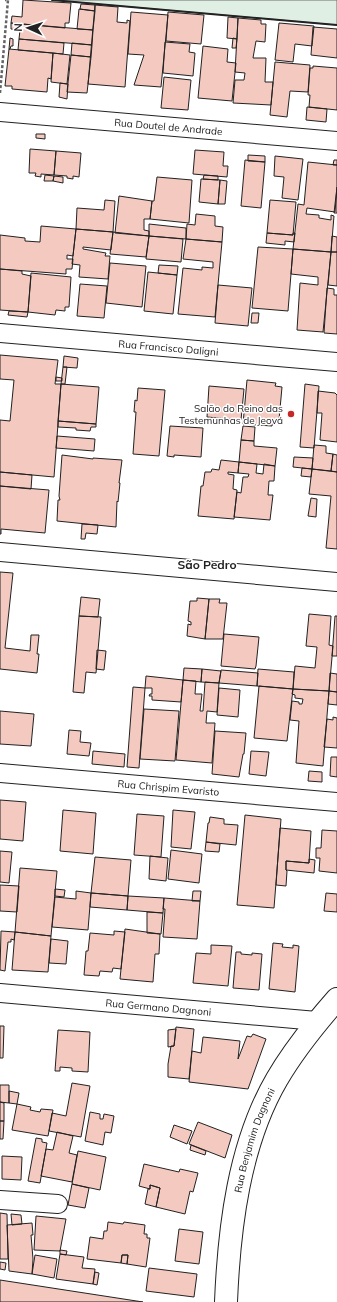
<svg xmlns="http://www.w3.org/2000/svg" width="337" height="1302" viewBox="0 0 337 1302" font-family="Mulish,sans-serif">
	<rect width="100%" height="100%" fill="#fff"/>
	<path fill="#e0efe3" stroke="#6f6f6f" d="M52,0H337V25Z"/>
	<path fill="#f3c9c0" stroke="#222" d="M23,0L71,3L69,23H65V28L11,23L12,16L22,17Z
		M81,4L95,5V11L80,9Z
		M95,5L118,7L117,22L127,23V20L130,21L125,87L88,84Z
		M79,9L95,11L93,30L77,29Z
		M131,12L168,15L161,87L134,85L144,55L128,54Z
		M168,12L204,15L201,44L166,41Z
		M228,17L238,18L237,39L227,38Z
		M238,18L261,20V24H266L265,42L256,41L253,58H266L265,82H273L271,105L233,103L235,80H244L245,73L235,72Z
		M11,23L93,30L92,45L19,39L20,30L11,29Z
		M279,23L314,26L312,46L295,44L293,62L275,60Z
		M313,27L337,29V58L311,55Z
		M10,38L13,39V46H11L10,49H9Z
		M233,38L237,39L236,48H232Z
		M19,39L64,43L63,54L18,50Z
		M165,42L190,44L189,52L195,53L193,76L163,73Z
		M72,43L92,45L91,57L71,55Z
		M203,46L228,49L227,62L236,63L232,101L198,98Z
		M9,49L53,53L51,79L48,78L47,92L12,89V86H5Z
		M53,53L70,55L67,84L51,82Z
		M71,55L91,57L87,93L67,92Z
		M275,62L310,65L308,92L290,91L287,117L270,115Z
		M313,66L337,68V110L309,107L310,95H308L310,68H313Z
		M164,77L191,80L188,110L161,108Z
		M60,83L68,84L67,99L59,97Z
		M307,107L327,109L326,122L306,120Z
		M36,134H45V139L36,138Z
		M30,149L56,151L54,175L41,174V177L35,176L36,173H29Z
		M195,150L224,152L223,166H228L227,177L193,174Z
		M56,151L81,153L79,177L73,176V179L67,178V176L54,175Z
		M248,155L265,156V162L248,161Z
		M275,156L303,159L298,200L282,198L284,177L274,176Z
		M245,160L265,162L261,208L241,206Z
		M334,160H337V165H333Z
		M308,162L337,165V187L335,212L307,208L306,214L319,215V218L331,220V215L334,216L331,252L293,249L298,204L304,205Z
		M45,175L54,176L53,181H44Z
		M204,175L218,176V180L203,179Z
		M54,176L63,177V183L53,181Z
		M157,177L192,180L189,223L150,219L152,201H154Z
		M201,179L220,180L218,204L199,202Z
		M220,180L227,181L225,204H218Z
		M337,187V213H334Z
		M119,196L152,201L150,219H144V230L149,231V236L115,233Z
		M105,200L115,201L113,232L76,229L77,208L104,210Z
		M270,200L296,202L293,235L267,233Z
		M196,214L215,216V226L223,227L222,242L186,239L187,224L195,225Z
		M149,224L186,228V239L149,236Z
		M41,226L76,229L73,256L67,255V259H73L72,269H66V274L0,269V235L25,238V241L40,242Z
		M76,229L113,232L111,250L83,247V249L106,253L105,256H110L108,279L79,277L80,265L72,264Z
		M113,232L149,236L146,257L110,254Z
		M267,233L293,235V233H295L294,242L285,241V245L266,243Z
		M149,236L183,239L181,262L146,259Z
		M332,236L337,237V252H331Z
		M186,239L222,242L215,317L178,314L183,268L202,270V267L213,268V262L183,259Z
		M258,247L293,249L288,311L252,308Z
		M293,249L331,252L323,332L297,330L300,283L318,285V277L291,274Z
		M331,252H337V286L328,285Z
		M110,263L146,266L142,307L106,303Z
		M159,265L178,266L177,275L158,273Z
		M0,269L22,271V274L31,276L28,312L0,310Z
		M148,272L177,275L173,314L144,311Z
		M31,273L71,277L69,307H65V311L56,310L55,315L28,312Z
		M80,284L107,286L104,318L77,316Z
		M218,285L252,288L248,326L215,323Z
		M327,288L334,289V295H337V334L324,333Z
		M9,311L28,312L27,317L8,315Z
		M252,313H259L258,323H251Z
		M0,355L58,360L55,384H61L54,477L0,472V420L10,421L14,380L0,379Z
		M64,356L78,358L77,368L63,367Z
		M63,367H67L65,384H61Z
		M56,377L62,378V381H56Z
		M247,380L276,383L275,386L282,387L279,420H273L272,426L243,424Z
		M61,384L99,387L96,424L58,421Z
		M305,384L319,386L314,448L300,447Z
		M209,386L244,389L241,420L207,417Z
		M138,388L165,390L159,456L133,454L136,412H134L135,400L137,401Z
		M318,391L335,393L337,395V442L320,440L322,413H317Z
		M58,421L96,424V427H91L90,431L76,430V428L58,427Z
		M170,426L203,428L201,457L174,455V457L167,456Z
		M243,426L255,427L254,441L241,440Z
		M57,436L95,439L94,451L56,448Z
		M241,440L254,441V446L277,448L275,466L239,462Z
		M314,445L326,446V453L333,454L331,471L312,469Z
		M333,454L337,455V472L331,471Z
		M62,455L93,459V458L122,460L119,483H120L118,502L117,501L116,527L57,521L58,500H60L59,496Z
		M294,457L313,458L312,469L293,467Z
		M221,460L239,462L238,473L228,472V474L234,475L233,489L237,490L234,519L198,516L201,486H203L205,472H211L212,469L219,470Z
		M239,462L257,464L256,473L263,474L264,464L275,466L274,481H269L268,495H273L270,520L234,517L237,492L241,493L243,477H248L249,474L238,473Z
		M302,468L312,469L311,477L301,476Z
		M312,469L337,472V549L326,548L331,496L309,494Z
		M0,472L32,475L31,489L0,486Z
		M0,486L49,490L45,533L1,529V534H0Z
		M311,498L317,499L316,517L308,516Z
		M82,524L98,525L97,534L86,533L85,539H81Z
		M0,572L13,573L5,648L30,651L31,635H39L37,654H39L37,673L0,669Z
		M81,597L100,599L98,617L79,616Z
		M197,598L209,599L205,639L187,636L188,624L191,625V622L188,621L190,601H197Z
		M209,599H220L219,603H227L223,639H205Z
		M309,614L331,616L329,645L333,646L329,691L293,689L295,666L315,668L317,647L306,646Z
		M79,616L101,617L96,673L86,672L84,693L73,692Z
		M335,616H337V656H332Z
		M224,634L259,637L256,666L255,669L221,666Z
		M97,650L106,651L104,670L96,669Z
		M184,668L202,669L201,682L183,680Z
		M202,669L221,671L219,683L201,682Z
		M258,669L294,672L293,689L257,686Z
		M221,670L258,673L257,686L219,683Z
		M330,673L337,674V692L329,691Z
		M146,676L183,680L181,702L152,700V696H149L150,694H152V688H145Z
		M183,680L196,681L195,694H202L200,711H203L205,682L219,683L217,712L207,711L206,723H215L212,763L176,760Z
		M259,686L293,689L287,741L254,738Z
		M133,687L145,688L139,768L127,767Z
		M219,688L240,690L238,717L217,715Z
		M293,689L329,691L323,766L296,763L299,721L290,720L292,701L299,702V704H302L303,699L295,698V695L292,694Z
		M329,691L337,692V705L328,704Z
		M144,709L179,711L175,761L140,759Z
		M0,711L34,714L31,746L0,744Z
		M333,717L337,718V748L324,747L327,719L333,720Z
		M69,730L81,731L80,742L91,743L89,756L67,754Z
		M215,731L246,733L244,754H243L239,777L212,774Z
		M93,751L125,754L124,767L92,764Z
		M251,751L269,752L266,776L249,774Z
		M331,757H337V777L330,776Z
		M309,771L322,772V782L308,781Z
		M0,800L26,802L23,841L0,839Z
		M63,810L96,813L93,854L60,851Z
		M173,810L195,812L191,849L171,847Z
		M137,814L164,816L161,857L134,855Z
		M245,815L281,819L274,908L237,905Z
		M210,817L224,819V824L238,825L236,845L206,842L208,823H209Z
		M280,828L311,831L309,863L286,861V870L287,871L286,886L276,885Z
		M322,830L337,831V873L319,871L320,858H316V848H321Z
		M206,842L220,844L219,852L205,851Z
		M171,850L202,854L199,883L168,879Z
		M0,851L12,852L9,883L0,882Z
		M150,856L168,858L166,881L149,879Z
		M95,857L131,860L128,896L91,893Z
		M309,859L315,860L314,873L286,870V861L309,863Z
		M20,868L57,871L51,936L15,932Z
		M0,885L19,886L17,912L0,911Z
		M55,889L65,890L64,897L55,896Z
		M76,891L91,893L88,930L52,927L55,897L76,899Z
		M193,891H201L200,901H192Z
		M91,893L128,896L127,910L90,907Z
		M326,893L337,894V912L324,911Z
		M128,896L164,898L163,913L127,910Z
		M164,898L200,901L197,939L163,937L165,909H163Z
		M147,912L163,913L161,934L147,933Z
		M125,929L160,934L159,954H155L153,982L120,979Z
		M1,931L15,932L14,940L11,939V942H8L5,971L0,970Z
		M114,931L125,932L121,969L113,968L112,972L100,971L99,976L84,975L86,951H88L90,933L114,935Z
		M15,932L51,936L48,972L12,970Z
		M51,939L68,941L66,964L49,963Z
		M273,943L283,944L282,947L293,948V945L299,946L295,992L269,989Z
		M211,945L232,946L228,986L193,983L196,953L211,954Z
		M236,952H241V954L252,955V953L262,954L259,990L233,988Z
		M0,1026H4L3,1058H0Z
		M176,1027L194,1029L189,1079L168,1077V1064L171,1046H174Z
		M176,1029L174,1046L168,1047V1030Z
		M58,1030L90,1032L88,1072L72,1071V1068L60,1067V1071H55Z
		M253,1034L266,1039L248,1089L189,1082L192,1051L201,1053L203,1037L240,1041L238,1059L247,1036L251,1037Z
		M72,1083L90,1086L81,1137L49,1131L52,1113L66,1116Z
		M0,1085H9V1103L0,1102Z
		M9,1091L19,1093L17,1104L9,1103Z
		M0,1102L4,1103V1121H0Z
		M17,1104L31,1107L30,1110L40,1112L41,1109L53,1110L48,1136L12,1130Z
		M90,1112L100,1114V1119H103L104,1114L114,1116L111,1133L105,1132L103,1145L85,1141Z
		M0,1121H4L3,1139H0Z
		M198,1122L232,1135L225,1158L189,1144Z
		M174,1125L192,1131L187,1144L170,1137Z
		M57,1132L73,1136L69,1153L77,1155L72,1182L41,1176L46,1149L53,1150Z
		M36,1138L42,1139V1142L47,1143L40,1183L28,1181Z
		M191,1145L206,1151L205,1155L190,1150Z
		M78,1151L106,1157L100,1190L72,1184Z
		M2,1156L22,1157L21,1180L2,1179Z
		M144,1164L179,1172L180,1169L198,1173L193,1192L190,1191L185,1214L156,1207L160,1188L150,1185V1189L139,1186Z
		M72,1184L89,1188L85,1208L68,1205Z
		M150,1185L160,1188L156,1207L145,1204L148,1189H150Z
		M0,1213L7,1214L8,1259H0Z
		M11,1214L21,1215L22,1224L12,1225Z
		M36,1216L66,1219L60,1251L34,1250Z
		M108,1222L123,1224L124,1222L145,1225L144,1234H147V1238H150L146,1267L127,1264L128,1255H122L121,1263L87,1259L90,1237L103,1239L104,1231H107Z
		M32,1223L33,1235H31L33,1259L32,1274L9,1271L7,1225Z
		M179,1229L203,1232L199,1264L175,1261Z
		M60,1250L67,1251L66,1255L60,1254Z
		M60,1254L84,1257L82,1268L95,1269L93,1284L56,1279Z
		M35,1255L57,1259L54,1278L32,1274Z
		M122,1255H128L127,1264L121,1263Z
		M0,1262L6,1263L5,1270L0,1269Z
		M149,1268L197,1274L194,1297L146,1291Z
		M95,1272L99,1273L97,1285L93,1284Z
		M0,1280L143,1302H0Z"/>
	<g fill="none" stroke-linecap="round" stroke-linejoin="round">
		<g stroke="#222" stroke-width="20">
			<g id="street">
				<path id="s1" d="M0,112L337,141"/>
				<path id="s2" d="M0,333L337,362"/>
				<path d="M0,552L337,582"/>
				<path id="s3" d="M0,773L337,802"/>
				<path id="s4" d="M0,993L317,1021"/>
				<path d="M0,1200L58,1204"/>
			</g>
		</g>
		<g stroke="#222" stroke-width="24">
			<g id="secondary">
				<path id="s5" d="M226,1302C229,1228 239,1144 277,1079C294,1050 315,1024 337,999"/>
			</g>
		</g>
		<path stroke="#646464" stroke-width="2.5" stroke-dasharray="3 2" stroke-linecap="butt" d="M0,93L8,0H5"/>
		<use href="#street" stroke="#fff" stroke-width="18"/>
		<use href="#secondary" stroke="#fff" stroke-width="22"/>
		<path stroke="#222" stroke-width="2" d="M52,0L337,25"/>
	</g>
	<circle fill="#c62828" stroke="#fff" stroke-width="1.5" cx="291" cy="414" r="4"/>
	<g text-anchor="middle" stroke-width="3" stroke-linejoin="round" paint-order="stroke">
		<g font-size="10" fill="#222" stroke="#fff">
			<text dy="4" stroke="none"><textPath href="#s1" startOffset="169">Rua Doutel de Andrade</textPath></text>
			<text dy="4" stroke="none"><textPath href="#s2" startOffset="169">Rua Francisco Daligni</textPath></text>
			<text dy="4" stroke="none"><textPath href="#s3" startOffset="169">Rua Chrispim Evaristo</textPath></text>
			<text dy="4" stroke="none"><textPath href="#s4" startOffset="159">Rua Germano Dagnoni</textPath></text>
			<text dy="4" stroke="none"><textPath href="#s5" startOffset="165">Rua Benjamim Dagnoni</textPath></text>
		</g>
		<g font-size="10" fill="#222" stroke="#fff" text-anchor="end">
			<text x="283" y="412">Salão do Reino das<tspan x="283" dy="12">Testemunhas de Jeová</tspan></text>
		</g>
		<g font-size="12" font-weight="bold" fill="#222" stroke="#fff">
			<text x="207" y="569">São Pedro</text>
		</g>
	</g>
	<g transform="translate(28 28) rotate(273)" stroke="#ffffff" stroke-width="3" paint-order="stroke">
	<path d="M0-3L7 15L0 10L-7 15Z" fill="#222222"/>
	<text y="-6" font-size="11" font-weight="bold" text-anchor="middle" fill="#222222">N</text>
	</g>
</svg>
